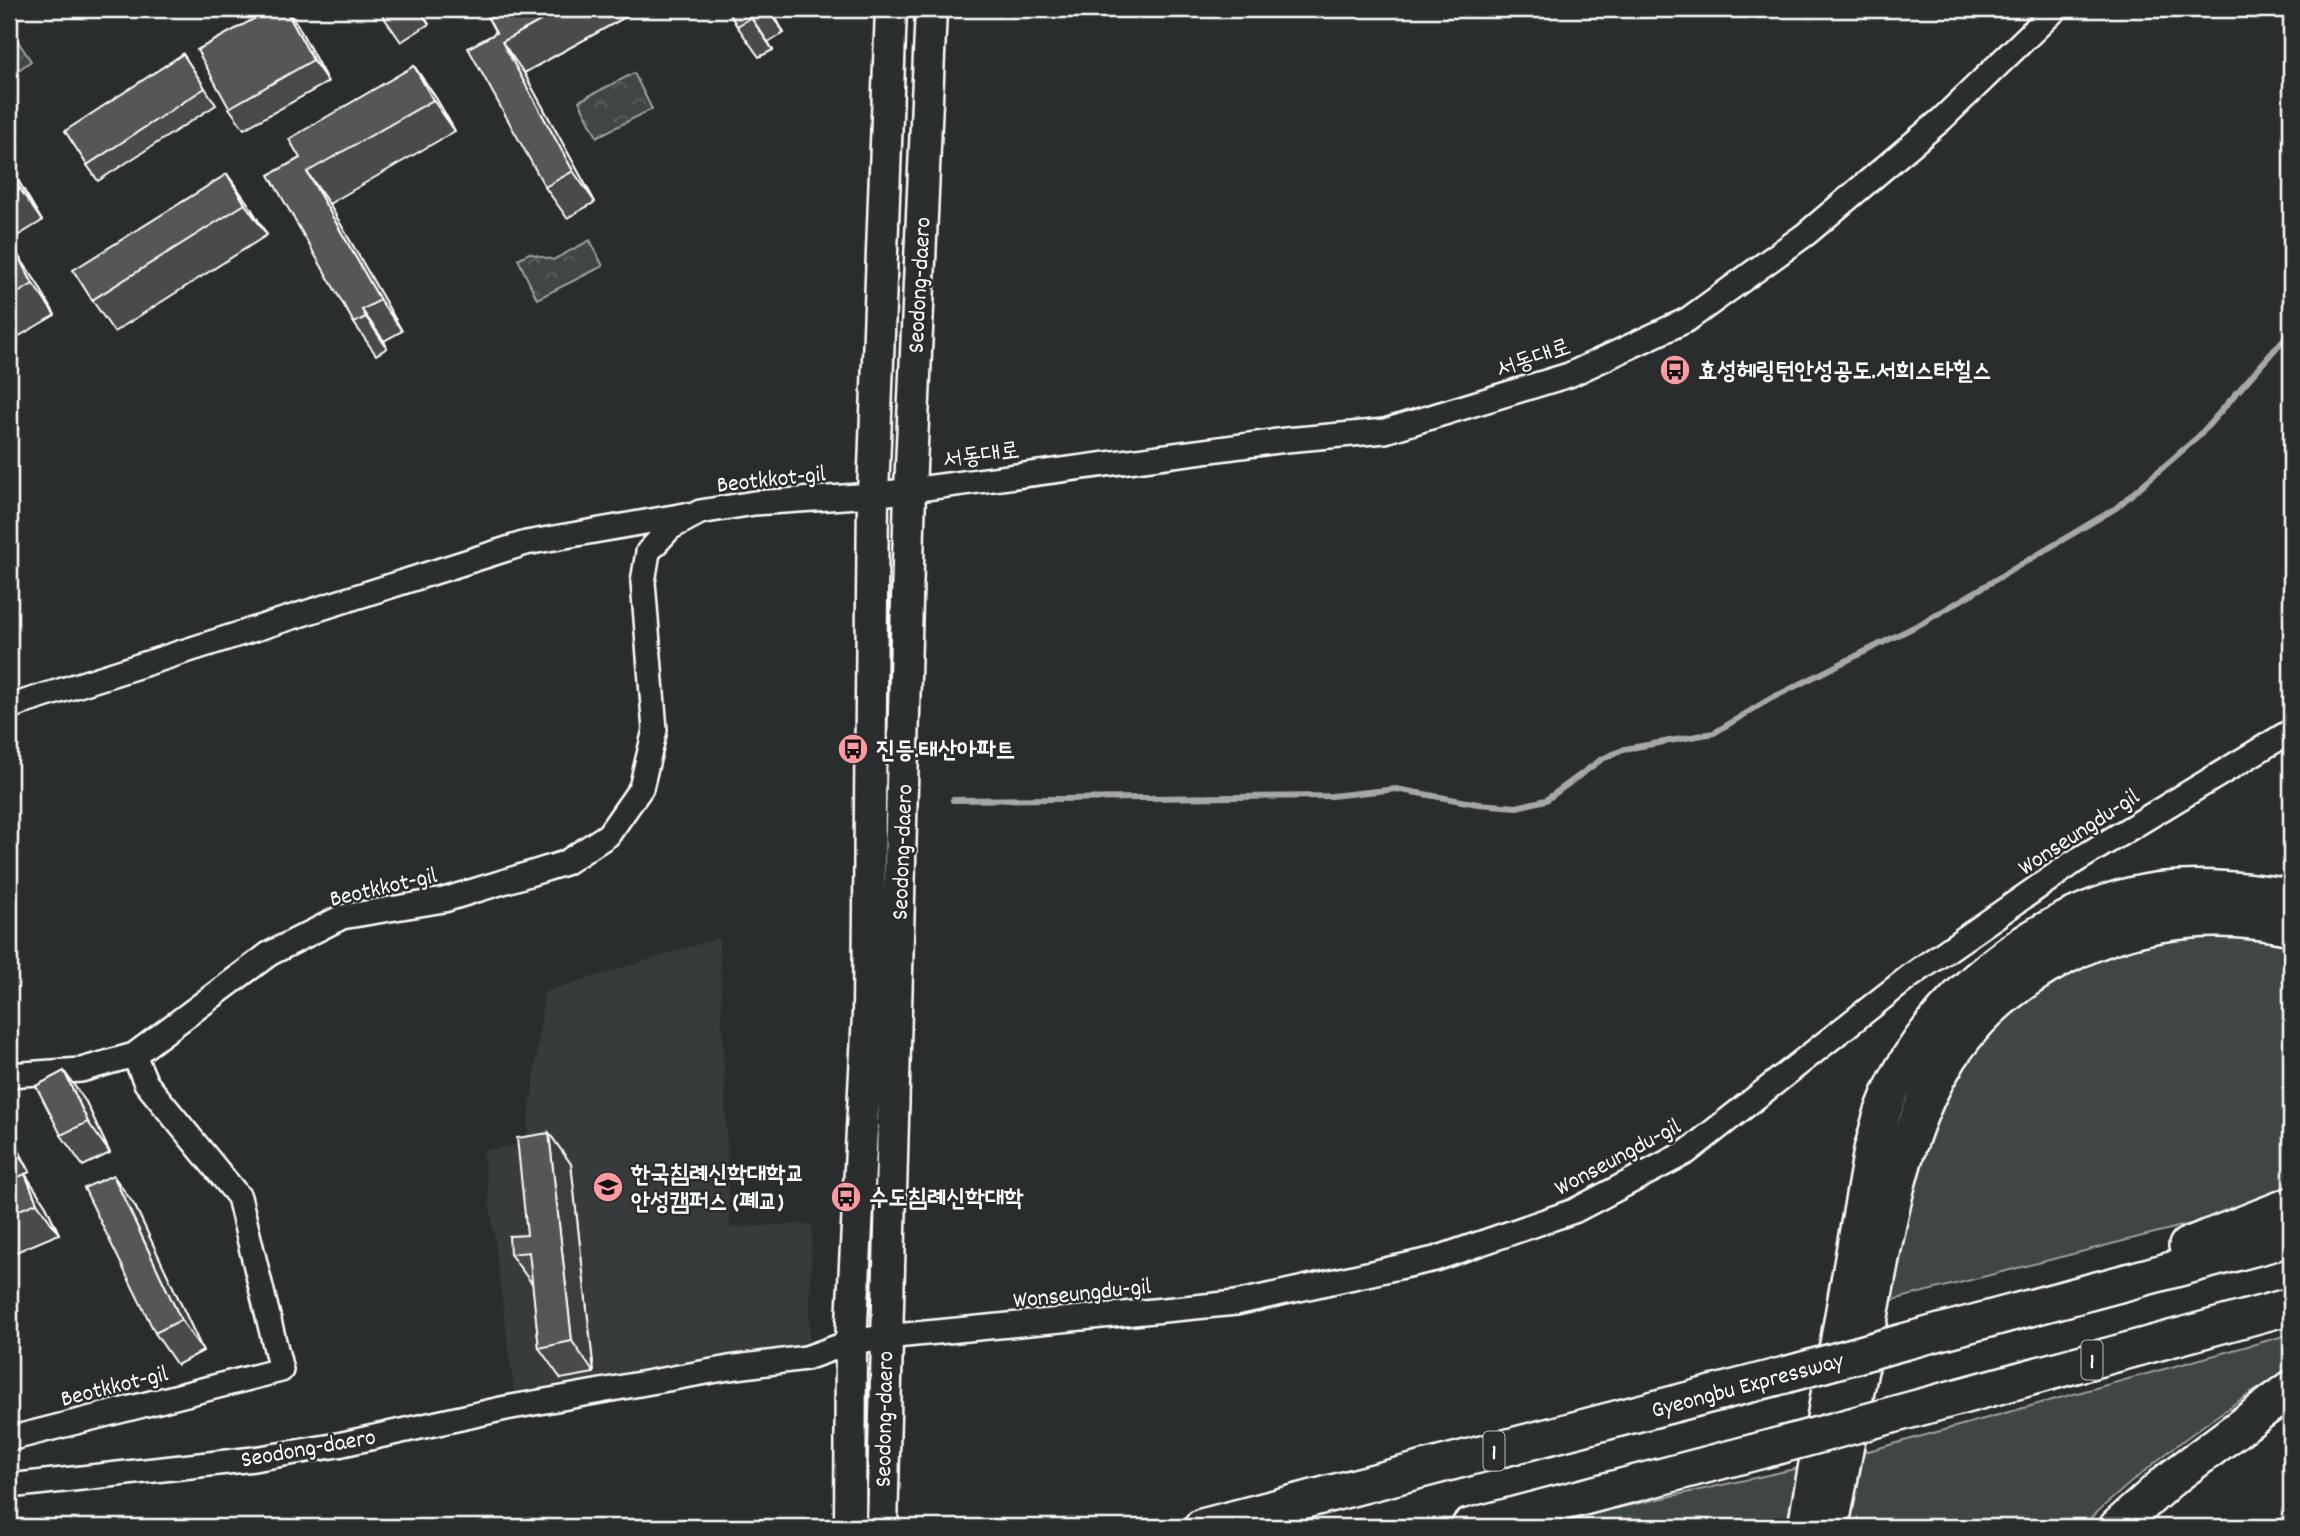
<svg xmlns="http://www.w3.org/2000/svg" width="2300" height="1536" viewBox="0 0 2300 1536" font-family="Dekko,'Poor Story',sans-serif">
	<defs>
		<pattern id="park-crowns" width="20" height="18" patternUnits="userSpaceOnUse" patternTransform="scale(1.75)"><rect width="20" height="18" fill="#414445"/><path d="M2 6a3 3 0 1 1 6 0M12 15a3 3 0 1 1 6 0" fill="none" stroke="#5e6061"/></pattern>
	</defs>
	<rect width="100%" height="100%" fill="#2a2d2e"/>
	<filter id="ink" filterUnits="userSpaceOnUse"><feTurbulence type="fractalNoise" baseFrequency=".0143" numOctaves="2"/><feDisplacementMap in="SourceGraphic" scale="14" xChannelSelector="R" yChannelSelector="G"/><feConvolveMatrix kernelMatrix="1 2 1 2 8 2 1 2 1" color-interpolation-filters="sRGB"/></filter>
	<g filter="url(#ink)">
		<path fill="#373a3b" d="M719,938L730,1227L812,1224L809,1343L514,1391L483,1151L526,1143L544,992Z"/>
		<path fill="#414445" stroke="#a0a2a2" stroke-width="2" d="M2201,930L2291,941V1198L1889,1301L1923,1132L1953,1076L2014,1005L2118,947Z
			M2291,1334V1369C2215,1412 2144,1468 2081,1527H1846L1857,1454Z
			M1799,1468L1788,1527H1548L1604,1511Z"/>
		<path fill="url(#park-crowns)" stroke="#a0a2a2" stroke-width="2" d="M9,28L31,61L9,77Z
			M634,73L652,109L597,137L579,101Z
			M590,240L603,266L537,299L518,259L529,253L553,260Z"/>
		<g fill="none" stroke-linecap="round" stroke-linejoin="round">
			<path stroke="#a6a7a7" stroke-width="6" d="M953,800L1331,796L1396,789L1478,804L1517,807L1546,800L1602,759L1625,749L1714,733L1768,700L1926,621L2116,508L2199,436L2291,331"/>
			<g stroke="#fff" stroke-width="28">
				<path id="minor" d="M9,707L526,543L685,515
					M9,1075L81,1070L134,1055
					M9,1439L281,1370L239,1197L146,1083L134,1055L269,954L342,917L444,900L565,863L608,835L641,788L655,730L643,582L648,552L670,528L700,512L754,503L873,495L1286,440L1385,431L1569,375L1687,320L1806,234L1942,119L2056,9
					M9,1486L254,1459L338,1445L506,1408L729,1368L806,1358L851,1342L885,1337L1236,1303L1435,1259L1574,1211L1687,1152L1909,977L2074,862L2291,731"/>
			</g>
			<g stroke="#fff" stroke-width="35">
				<path id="major" d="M850,1527L851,1342L868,1014L873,495L891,9
					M882,1527L910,490L931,9"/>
			</g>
			<g stroke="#fff" stroke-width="40">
				<path id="highway" d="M2187,1246L2291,1205
					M1903,1342L2291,1238
					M1892,1415L2291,1306
					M1833,1514C1847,1441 1860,1368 1874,1295C1903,1141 1926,1019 2084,947C2148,918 2222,912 2291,927
					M1202,1527L1785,1375
					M1469,1527L1774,1447
					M1806,1527L1872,1150C1876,1137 1879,1122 1884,1109C1923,1002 2051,901 2165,890C2208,886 2249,891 2291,897
					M2117,1527L2168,1481L2291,1389"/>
			</g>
			<use href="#minor" stroke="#2a2d2e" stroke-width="23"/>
			<use href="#major" stroke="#2a2d2e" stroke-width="30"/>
			<use href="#highway" stroke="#2a2d2e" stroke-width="35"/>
			<g stroke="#fff" stroke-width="40" stroke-linecap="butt">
				<path id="highway-bridge" d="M1785,1375L1903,1342
					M1774,1447L1892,1415"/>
			</g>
			<use href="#highway-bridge" stroke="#2a2d2e" stroke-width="35"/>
		</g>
		<path fill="#494b4c" stroke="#fff" stroke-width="2" d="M272,9H286L297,24L328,82L244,129L229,108Z
			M378,9H419L429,24L401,42Z
			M488,9H640L524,73L595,202L567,218L545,187Z
			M727,9H771L784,33L768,42L773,50L759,57L737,26Z
			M183,54L216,105L98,181L87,165Z
			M414,66L436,98L455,131L329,204L402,331L384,341L387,348L376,355L354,323L300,158Z
			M9,165L42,221L11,240L9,237Z
			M227,174L249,205L267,235L114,332L92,300Z
			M15,251L37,283L55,315L9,342V255Z
			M86,1102L110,1153L83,1166L61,1135Z
			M9,1131L30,1172L25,1174L46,1206L59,1234L9,1255Z
			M549,1133L571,1164L594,1373L561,1379L539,1348L533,1285L510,1254L527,1235Z
			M135,1206L203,1351L177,1365L155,1333Z"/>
		<path fill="#3c3d3e" stroke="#fff" stroke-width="2" d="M285,9L297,24L328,82L313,60Z
			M767,9H771L784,33Z
			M746,10L768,42L773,50L751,18Z
			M502,42L524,73L595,202L573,171Z
			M414,66L436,98L455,131L433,100Z
			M9,165L42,221L20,189L9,171Z
			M307,172L329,204L402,331L380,300Z
			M227,174L249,205L267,235L245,204Z
			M15,251L37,283L55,315L33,284Z
			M362,310L384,341L387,348L366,317Z
			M64,1071L86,1102L110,1153L88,1122Z
			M9,1131L30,1172L19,1156L9,1136Z
			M549,1133L571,1164L594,1373L572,1341Z
			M25,1174L46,1206L59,1234L37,1203Z
			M113,1175L135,1206L203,1351L181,1320Z"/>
		<path fill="#555758" stroke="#fff" stroke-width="2" d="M272,9H285L313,60L229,108L197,50Z
			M488,9H562L502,42L573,171L545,187L468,48L496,33L484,11Z
			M727,9H749L746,10L751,18L737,26Z
			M183,54L205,88L87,165L65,131Z
			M414,66L433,100L307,172L380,300L362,310L366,317L354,323L269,175L300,158L289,139Z
			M9,171L20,189L9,196Z
			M227,174L245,204L92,300L73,270Z
			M15,251L33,284L9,298V255Z
			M64,1071L88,1122L61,1135L36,1086Z
			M549,1133L572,1341L539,1348L529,1252L510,1254L509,1236L527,1235L517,1138Z
			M9,1136L19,1156L9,1160Z
			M25,1174L37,1203L9,1214V1181Z
			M113,1175L181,1320L155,1333L84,1188Z"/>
	</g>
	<defs>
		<g id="bus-disc" transform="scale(1.575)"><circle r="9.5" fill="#ff9aa2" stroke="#2a2d2e"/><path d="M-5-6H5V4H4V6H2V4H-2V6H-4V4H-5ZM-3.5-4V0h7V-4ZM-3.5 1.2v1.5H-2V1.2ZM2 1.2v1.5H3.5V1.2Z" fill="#111"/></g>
		<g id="university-disc" transform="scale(1.575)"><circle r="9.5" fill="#ff9aa2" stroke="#2a2d2e"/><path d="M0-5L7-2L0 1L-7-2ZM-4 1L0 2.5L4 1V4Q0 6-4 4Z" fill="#111"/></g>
	</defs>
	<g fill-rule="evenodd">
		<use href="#bus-disc" x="1675" y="370"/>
		<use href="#bus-disc" x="853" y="749"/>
		<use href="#university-disc" x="608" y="1187"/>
		<use href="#bus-disc" x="846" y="1197"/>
	</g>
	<g text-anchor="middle" stroke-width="5" stroke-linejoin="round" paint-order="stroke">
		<g fill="#2a2d2e" stroke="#bfc0c0" stroke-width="2">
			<rect x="2081.5" y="1340.5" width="21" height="39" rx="5"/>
			<rect x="1483.5" y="1431.5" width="21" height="39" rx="5"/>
		</g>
		<g font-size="23" font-weight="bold" fill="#fff">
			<text x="2092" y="1368">1</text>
			<text x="1494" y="1459">1</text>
		</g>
		<g font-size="24" fill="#fff" stroke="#2a2d2e">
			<text transform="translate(918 285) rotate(-87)" y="8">Seodong-daero</text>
			<text transform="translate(1533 357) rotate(-19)" y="8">서동대로</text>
			<text transform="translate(981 454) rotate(-8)" y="8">서동대로</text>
			<text transform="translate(771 478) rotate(-6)" y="8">Beotkkot-gil</text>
			<text transform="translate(2078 831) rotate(-33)" y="8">Wonseungdu-gil</text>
			<text transform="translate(901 852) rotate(-88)" y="8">Seodong-daero</text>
			<text transform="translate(383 886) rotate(-13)" y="8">Beotkkot-gil</text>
			<text transform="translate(1617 1156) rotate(-28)" y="8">Wonseungdu-gil</text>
			<text transform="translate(1082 1292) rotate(-6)" y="8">Wonseungdu-gil</text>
			<text transform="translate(1747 1384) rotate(-15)" y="8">Gyeongbu Expressway</text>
			<text transform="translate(114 1385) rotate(-14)" y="8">Beotkkot-gil</text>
			<text transform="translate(883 1419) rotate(-89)" y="8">Seodong-daero</text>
			<text transform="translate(308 1447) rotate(-10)" y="8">Seodong-daero</text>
		</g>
		<g font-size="24" font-weight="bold" fill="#fff" stroke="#2a2d2e" text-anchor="start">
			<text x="1698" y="378">효성헤링턴안성공도.서희스타힐스</text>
			<text x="876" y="757">진등.태산아파트</text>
			<text x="631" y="1181">한국침례신학대학교<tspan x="631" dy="28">안성캠퍼스 (폐교)</tspan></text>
			<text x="869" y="1205">수도침례신학대학</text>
		</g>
	</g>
	<rect width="2300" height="1536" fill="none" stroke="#2a2d2e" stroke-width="35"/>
	<rect x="18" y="18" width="2265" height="1501" fill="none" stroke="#fff" stroke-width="2.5" filter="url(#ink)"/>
</svg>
